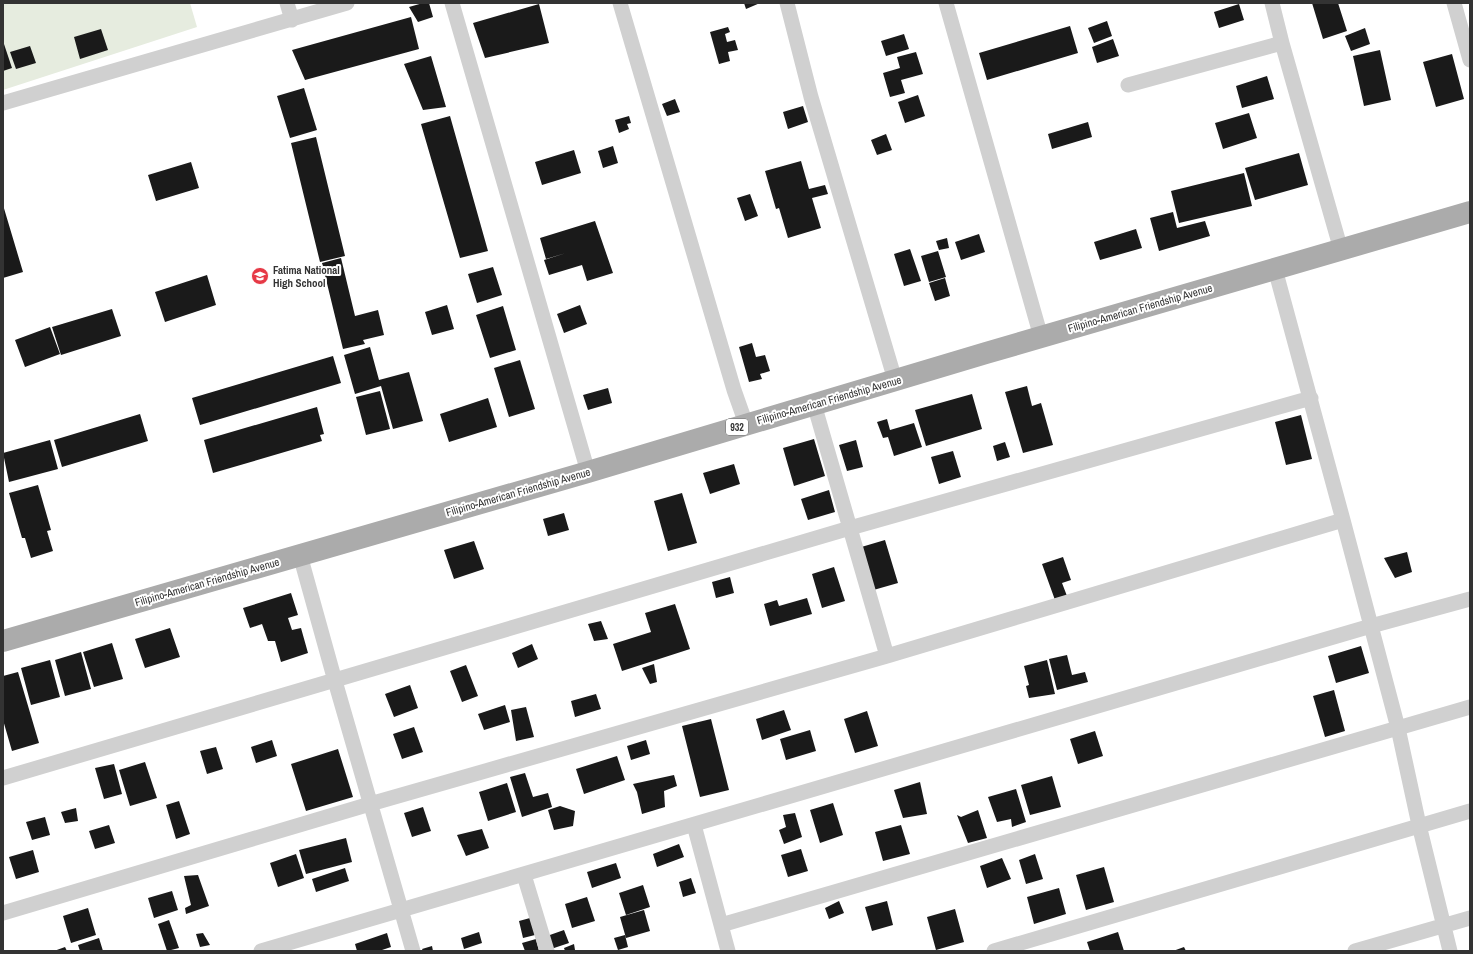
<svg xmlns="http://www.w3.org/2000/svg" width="1473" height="954" viewBox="0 0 1473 954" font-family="'Archivo Narrow',sans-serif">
	<rect width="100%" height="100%" fill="#fff"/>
	<path fill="#e6ecdf" d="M3,3H190L197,27L3,90Z"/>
	<path fill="#1a1a1a" d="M423,3H429L433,17L418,22L409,7Z
		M744,3H760L746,9Z
		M1312,3H1338L1347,31L1323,39Z
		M539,4L549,43L485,58L473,23Z
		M1239,4L1244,20L1219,28L1214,12Z
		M411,17L419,49L305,80L292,50Z
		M1107,21L1112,36L1094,43L1088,28Z
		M1070,26L1078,53L987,80L979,53Z
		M728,27L730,32L725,34L727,42L735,40L738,50L728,52L730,61L719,64L710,32Z
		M1365,28L1370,44L1351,51L1345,36Z
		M101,29L108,50L80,59L74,37Z
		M904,34L909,49L886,56L881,41Z
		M1113,39L1119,56L1097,63L1092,47Z
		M3,44H4L12,68L3,71Z
		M30,46L36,63L16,69L10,52Z
		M1380,50L1391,100L1364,106L1353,56Z
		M916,52L923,74L901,80L905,93L890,97L883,73L900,68L897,57Z
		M1452,54L1464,99L1436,107L1423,62Z
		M431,56L446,107L423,110L404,64Z
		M1267,76L1274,99L1242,108L1236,86Z
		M304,88L317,130L290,138L277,96Z
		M918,95L925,116L905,123L898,102Z
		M675,99L680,112L667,116L662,104Z
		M803,106L808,122L788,129L783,112Z
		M1249,113L1257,138L1223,149L1215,123Z
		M450,116L488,251L460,258L421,124Z
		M629,116L631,123L627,124L629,129L619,133L615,120Z
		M1088,122L1092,137L1052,149L1048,134Z
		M886,134L892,150L877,155L871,140Z
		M316,137L345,256L320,262L291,143Z
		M613,146L618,163L603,168L598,151Z
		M574,150L581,173L542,185L535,162Z
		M1299,153L1308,185L1255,200L1245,168Z
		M801,161L809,189L825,185L828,194L812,198L821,228L788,238L779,208L776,209L765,171Z
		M191,162L199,188L156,201L148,175Z
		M1244,173L1252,206L1179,223L1171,191Z
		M750,194L758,216L745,221L737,198Z
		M3,205L23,272L3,278Z
		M1173,212L1177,228L1205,221L1210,236L1159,251L1150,218Z
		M595,221L613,273L587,281L582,265L549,275L544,260L566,253L546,259L540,238Z
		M1136,229L1142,248L1100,260L1094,242Z
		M979,234L985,252L961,260L955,242Z
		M947,238L949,248L939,250L936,241Z
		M910,249L921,281L904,286L894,254Z
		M938,251L946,277L929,282L921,256Z
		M341,258L355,316L378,310L384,335L363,340L365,344L343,349L322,263Z
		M493,267L502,295L477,303L468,274Z
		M207,275L216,305L165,322L155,292Z
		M945,278L950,296L935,301L929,283Z
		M447,305L454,329L432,335L425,312Z
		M580,305L587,324L564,333L557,314Z
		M503,306L516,350L490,358L476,315Z
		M112,309L121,336L61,355L52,327Z
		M50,327L60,354L25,367L15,340Z
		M752,343L756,357L765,355L770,371L760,374L762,379L749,382L739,347Z
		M370,347L379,380L409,372L423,421L393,429L381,386L355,394L344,355Z
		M333,356L341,383L200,425L192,398Z
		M520,360L535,409L509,417L494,368Z
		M1027,386L1032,406L1041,403L1053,445L1023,453L1005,392Z
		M608,388L612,403L588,410L583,395Z
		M380,391L390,429L366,435L356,397Z
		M972,394L982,429L926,446L915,410Z
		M488,398L497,427L449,442L440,414Z
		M317,407L324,434L320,435L322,441L213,473L204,440Z
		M140,414L148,441L62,467L54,440Z
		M1301,415L1312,459L1286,465L1275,422Z
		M887,419L890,430L914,423L922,447L894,456L888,437L883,438L877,422Z
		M814,439L825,476L794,486L783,448Z
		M50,440L58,469L9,482L3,453Z
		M856,440L863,467L847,471L839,445Z
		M1005,442L1010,457L997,461L993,446Z
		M953,451L961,477L939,484L931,457Z
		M734,464L740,484L710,494L703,473Z
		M38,485L51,530L47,531L53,551L31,558L25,538H22L9,493Z
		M829,490L835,512L808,520L801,499Z
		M682,493L697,543L668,551L654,501Z
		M564,513L569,530L548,536L543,519Z
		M885,540L898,583L870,591L858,548Z
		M474,541L484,569L454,579L444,550Z
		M1407,552L1412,572L1395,578L1384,558Z
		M1063,557L1071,580L1062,583L1067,596L1055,600L1042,564Z
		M834,567L845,601L822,608L812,574Z
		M730,577L734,593L716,598L712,582Z
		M291,593L298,615L288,618L292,630L301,628L308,653L281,662L275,641H268L262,624L250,628L243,608Z
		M807,598L812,614L770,626L764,604L777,600L779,606Z
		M675,604L690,649L622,671L613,644L651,632L645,613Z
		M601,621L608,639L594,641L588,624Z
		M170,628L180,657L145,668L135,639Z
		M112,643L123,679L94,687L83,652Z
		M532,644L538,659L518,668L512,653Z
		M1361,646L1369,673L1336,683L1328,656Z
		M81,652L91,689L65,696L55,660Z
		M1067,655L1072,675L1085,672L1088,682L1057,690L1049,659Z
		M50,660L60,697L31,705L21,668Z
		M1047,660L1055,694L1029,698L1026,686L1029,685L1024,666Z
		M654,664L657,682L650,684L642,668Z
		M466,665L478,696L462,702L450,671Z
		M18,672L39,743L12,751L3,720V676Z
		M410,685L418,708L394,717L385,694Z
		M1334,690L1345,731L1325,737L1313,696Z
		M596,694L601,709L575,717L571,701Z
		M505,705L510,722L484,730L478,714Z
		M526,707L534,737L516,741L511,710Z
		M784,710L791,730L762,740L756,719Z
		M867,711L878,746L855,753L844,719Z
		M711,719L729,790L700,797L682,726Z
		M414,727L423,752L402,759L393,734Z
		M810,730L816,751L786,760L780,739Z
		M1095,731L1103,756L1078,764L1070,739Z
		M272,740L277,756L256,763L251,747Z
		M646,740L650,754L631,760L627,746Z
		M216,747L223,769L207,774L200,751Z
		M338,749L353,797L306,811L291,764Z
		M617,756L625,780L584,794L576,769Z
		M145,762L157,798L130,806L119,770Z
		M114,764L122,794L104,799L95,768Z
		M525,773L533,797L548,793L552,807L522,817L510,777Z
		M674,775L677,786L664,791L665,807L642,814L637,792L633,784Z
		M1052,776L1061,807L1030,815L1021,785Z
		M920,782L927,814L903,818L894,790Z
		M507,783L516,812L488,821L479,792Z
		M1016,789L1026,822L1012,827L1011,819L997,822L988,797Z
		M179,801L190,834L176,839L166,805Z
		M833,803L843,835L820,843L810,810Z
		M560,806L575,811L573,826L554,830L548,810Z
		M423,807L431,831L412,837L404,813Z
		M76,808L78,821L65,823L61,812Z
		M978,810L987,838L968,843L957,815L961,817Z
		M795,813L802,837L784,844L779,830L786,827L783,815Z
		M45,817L50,835L32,840L26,822Z
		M109,825L115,843L95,849L89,831Z
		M901,825L910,854L883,861L875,832Z
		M482,829L489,848L466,856L457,835Z
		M346,838L352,862L306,874L299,850Z
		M679,844L684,857L657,867L653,854Z
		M801,849L808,871L788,877L781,855Z
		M33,850L39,872L16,879L9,857Z
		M296,854L304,878L278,887L270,863Z
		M1035,854L1043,879L1026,884L1019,860Z
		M1002,858L1011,879L987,888L980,866Z
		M616,863L621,878L592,888L587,872Z
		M1104,867L1114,902L1086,910L1076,875Z
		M345,868L349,881L316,892L312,879Z
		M198,875L209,906L186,914L185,908L191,905L184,876Z
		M691,878L696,893L683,897L679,882Z
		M643,885L650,907L626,915L619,893Z
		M1059,888L1066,914L1034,924L1027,897Z
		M172,891L178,910L154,918L148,898Z
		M587,897L595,921L572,928L565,904Z
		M839,901L844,913L829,919L825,908Z
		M887,901L893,925L872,931L865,907Z
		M88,908L96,935L71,943L63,916Z
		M955,909L964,942L936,950L927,917Z
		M644,910L650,931L626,938L620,917Z
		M530,918L535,935L523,938L519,921Z
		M169,920L179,948L167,951L158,924Z
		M564,930L569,943L551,949L547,936Z
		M479,932L482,943L464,949L461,938Z
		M1118,932L1124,951H1090L1087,942Z
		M203,933L210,945L200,947L196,934Z
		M387,933L391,947L379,951H357L355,944Z
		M625,935L628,947L618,950L614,938Z
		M99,938L103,951H80L78,945Z
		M536,939L539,951H525L522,943Z
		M574,944L575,950L565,951L564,948Z
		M432,946L433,951H423L422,949Z
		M65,947L67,951H54Z
		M1184,947L1186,951H1173Z"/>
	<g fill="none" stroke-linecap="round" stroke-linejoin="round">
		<path stroke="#d0d0d0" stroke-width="15" d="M287,3L292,20
			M452,3L588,472
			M620,3L734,390L746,424
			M787,3L811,97L895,380
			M946,3L1041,337
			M1272,3L1282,43L1341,250
			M1454,3L1470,60
			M1128,85L1282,43
			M3,103L347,3
			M1275,269L1343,520L1398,728L1419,825L1450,951
			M814,404L887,656
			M300,555L335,681L413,951
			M3,778L850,528L1311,398
			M694,825L728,951
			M524,875L547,951
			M3,913L370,804L887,656L1343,520
			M721,925L1470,707
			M261,951L1371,626L1470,599
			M994,951L1470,811
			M1355,951L1470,918"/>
		<path stroke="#ababab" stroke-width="22" d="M3,641L588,472L986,353L1470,212"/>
	</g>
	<defs>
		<g id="school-disc" transform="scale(0.9)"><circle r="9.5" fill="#e63946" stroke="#fff"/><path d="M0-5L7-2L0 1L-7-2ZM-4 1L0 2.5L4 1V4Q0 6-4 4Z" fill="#fff"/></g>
	</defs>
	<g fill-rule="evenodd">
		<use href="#school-disc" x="260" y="276"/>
	</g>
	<g text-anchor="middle" stroke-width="4" stroke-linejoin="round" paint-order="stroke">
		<rect fill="#fff" stroke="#707070" stroke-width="1" x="726" y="419" width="22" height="16" rx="3"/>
		<g font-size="10" font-weight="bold" fill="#333">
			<text x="737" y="431">932</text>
		</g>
		<g font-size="11" font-weight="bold" fill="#333" stroke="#fff" text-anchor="start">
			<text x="273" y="274">Fatima National<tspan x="273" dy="13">High School</tspan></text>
		</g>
		<g font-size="11" fill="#333" stroke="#fff">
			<text transform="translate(1140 308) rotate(-16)" y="4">Filipino-American Friendship Avenue</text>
			<text transform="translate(829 400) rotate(-16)" y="4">Filipino-American Friendship Avenue</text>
			<text transform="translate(518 492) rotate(-16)" y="4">Filipino-American Friendship Avenue</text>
			<text transform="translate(207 582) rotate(-16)" y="4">Filipino-American Friendship Avenue</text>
		</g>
	</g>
	<rect width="1473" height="954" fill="none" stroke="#333333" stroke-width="8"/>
</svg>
